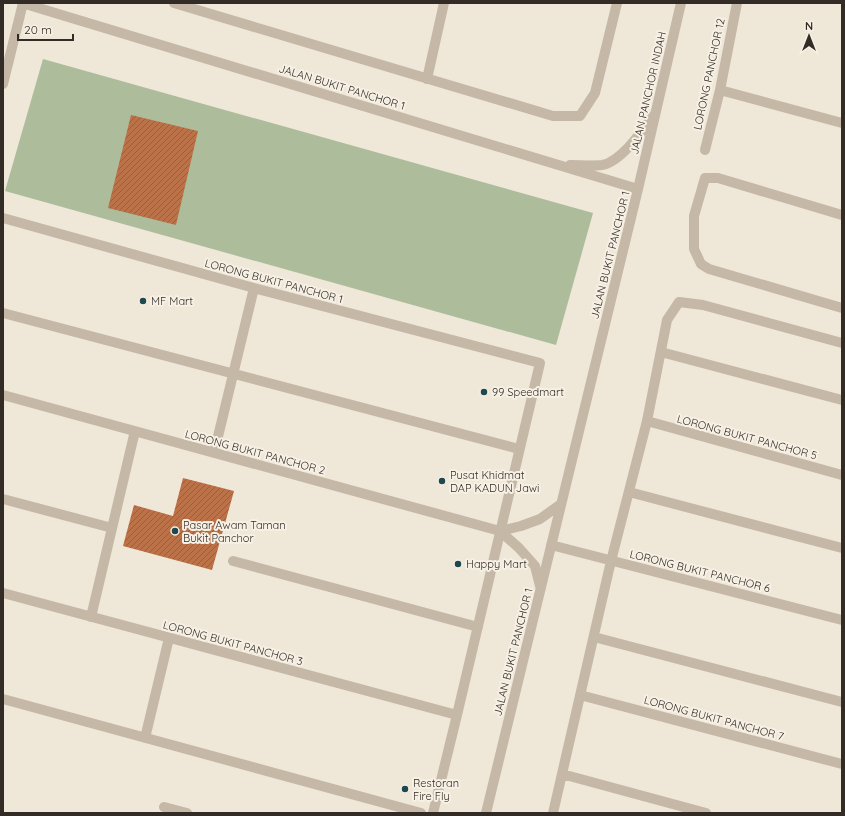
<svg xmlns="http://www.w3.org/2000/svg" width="845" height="816" viewBox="0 0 845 816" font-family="Quicksand,sans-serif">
	<defs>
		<pattern id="building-hatch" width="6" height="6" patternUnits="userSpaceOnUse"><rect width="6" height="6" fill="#bc7249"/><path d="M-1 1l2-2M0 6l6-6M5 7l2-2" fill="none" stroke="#995e3d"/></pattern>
	</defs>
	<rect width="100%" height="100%" fill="#efe7d8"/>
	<path fill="#adbc9a" d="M43,59L593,213L556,345L5,191Z"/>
	<path fill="url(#building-hatch)" d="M131,115L198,131L176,225L108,208Z
		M183,478L234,491L212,570L123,546L134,505L173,516Z"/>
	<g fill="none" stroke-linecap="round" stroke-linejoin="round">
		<path stroke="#c5b8a6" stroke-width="10" d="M22,3L638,189
			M174,3L553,116H580L595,93L617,3
			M427,79L444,3
			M3,84L23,3
			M720,90L842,123
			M705,150L720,90L737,3
			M570,165C579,165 594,166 602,165C621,162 642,131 653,116
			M842,215L718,178H705L694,216V249L701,264L709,269L842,308
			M3,218L254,288L540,363L457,715L433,813
			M3,313L519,449
			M661,352L842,400
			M3,395L500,531L519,548L535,566L540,586
			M647,421L842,475
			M214,453L254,288
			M629,492L842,548
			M3,499L112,528
			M500,531L521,526L540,519L561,504
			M551,545L842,620
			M233,561L478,627
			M3,593L457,715
			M91,617L135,431
			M594,637L842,702
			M580,695L842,764
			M3,699L421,813
			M145,738L169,638
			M562,774L706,813
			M164,807L187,813
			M486,813L638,189L681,3
			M553,813L611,561L647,421L667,320L679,302L703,305L842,343"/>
	</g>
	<g fill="#1f4750" stroke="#f7f0e4" stroke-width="1.5">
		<circle cx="143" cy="301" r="4"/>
		<circle cx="484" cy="392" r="4"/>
		<circle cx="442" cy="481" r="4"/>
		<circle cx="175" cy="531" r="4"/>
		<circle cx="458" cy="564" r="4"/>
		<circle cx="405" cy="789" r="4"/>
	</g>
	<g text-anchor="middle" stroke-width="4" stroke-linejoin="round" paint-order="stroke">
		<g font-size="11" fill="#322b26" stroke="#f7f0e4">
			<text transform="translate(709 74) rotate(-78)" y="4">LORONG PANCHOR 12</text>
			<text transform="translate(342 87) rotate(17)" y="4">JALAN BUKIT PANCHOR 1</text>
			<text transform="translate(648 93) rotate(-77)" y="4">JALAN PANCHOR INDAH</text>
			<text transform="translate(610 255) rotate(-76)" y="4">JALAN BUKIT PANCHOR 1</text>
			<text transform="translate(274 281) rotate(15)" y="4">LORONG BUKIT PANCHOR 1</text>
			<text transform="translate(747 437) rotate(15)" y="4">LORONG BUKIT PANCHOR 5</text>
			<text transform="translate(255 452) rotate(15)" y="4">LORONG BUKIT PANCHOR 2</text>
			<text transform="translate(700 571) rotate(14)" y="4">LORONG BUKIT PANCHOR 6</text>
			<text transform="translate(233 643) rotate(15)" y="4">LORONG BUKIT PANCHOR 3</text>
			<text transform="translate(513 652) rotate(-76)" y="4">JALAN BUKIT PANCHOR 1</text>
			<text transform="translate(714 718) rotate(15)" y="4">LORONG BUKIT PANCHOR 7</text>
		</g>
		<g font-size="11" fill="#322b26" stroke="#f7f0e4" text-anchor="start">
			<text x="151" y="305">MF Mart</text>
			<text x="492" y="396">99 Speedmart</text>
			<text x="450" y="479">Pusat Khidmat<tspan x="450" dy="13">DAP KADUN Jawi</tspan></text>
			<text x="183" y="529">Pasar Awam Taman<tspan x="183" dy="13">Bukit Panchor</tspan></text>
			<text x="466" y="568">Happy Mart</text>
			<text x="413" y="787">Restoran<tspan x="413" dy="13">Fire Fly</tspan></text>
		</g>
	</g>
	<rect width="845" height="816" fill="none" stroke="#322b26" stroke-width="8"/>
	<g transform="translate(809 36)" stroke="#f7f0e4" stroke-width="3" paint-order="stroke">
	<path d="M0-3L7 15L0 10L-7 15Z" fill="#322b26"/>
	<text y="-6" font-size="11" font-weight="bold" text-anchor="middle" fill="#322b26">N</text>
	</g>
	<path d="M18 34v6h55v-6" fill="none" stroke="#322b26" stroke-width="2"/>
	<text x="24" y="34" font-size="12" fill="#322b26" stroke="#f7f0e4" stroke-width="3" paint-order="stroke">20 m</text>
</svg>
